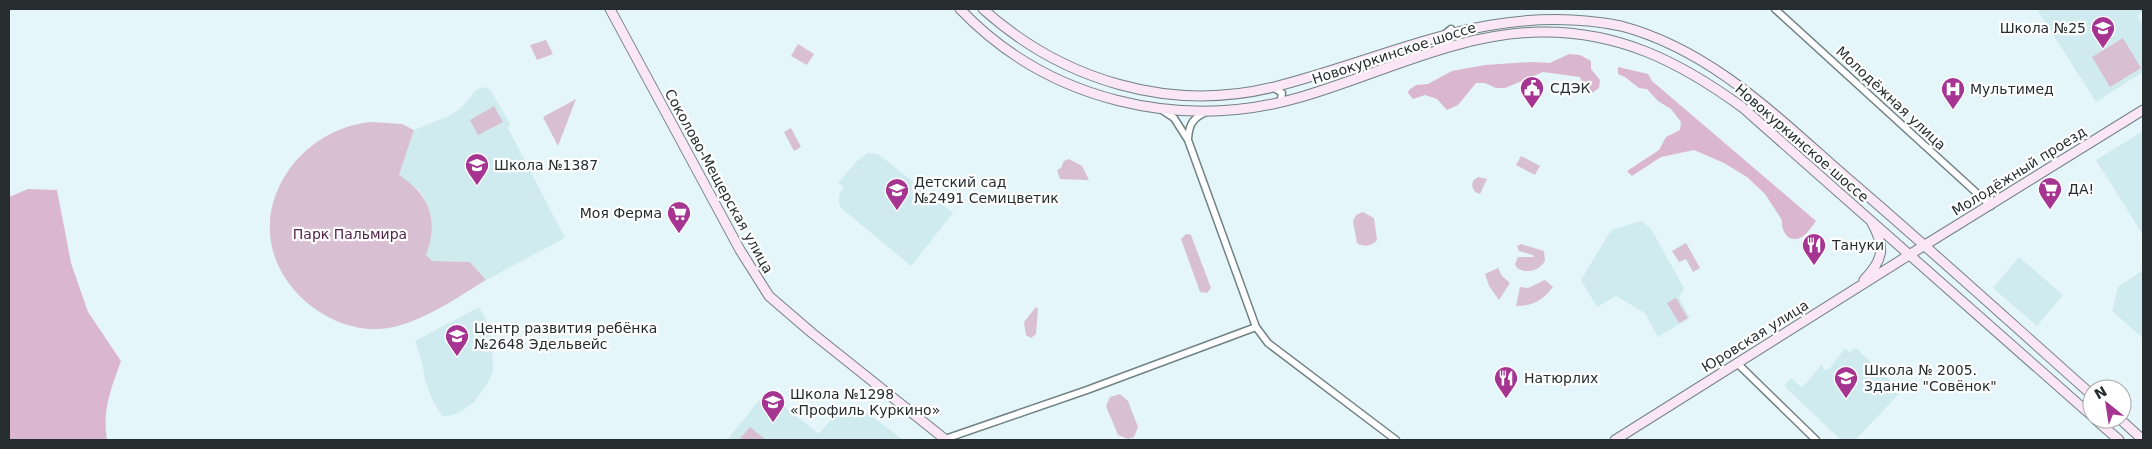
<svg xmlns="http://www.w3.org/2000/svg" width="2152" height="449" viewBox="0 0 2152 449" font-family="'DejaVu Sans',sans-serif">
	<rect width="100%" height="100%" fill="#e4f6f9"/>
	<path fill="#cfebef" d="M2037,9H2143V11L2137,16L2143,26V72L2096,102Z
		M482,87L490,89L510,124L508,128L565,238L486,280L470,262L432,261L428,259L425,255L431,233L429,209L424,197L418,189L399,175L414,130L449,116L461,108L475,91Z
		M2143,131V235L2096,160Z
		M868,153L878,154L953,213L911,266L841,208L839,203V196L844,187L838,183L858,160Z
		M1641,221L1651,229L1684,288L1679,298L1690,318L1658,337L1645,313L1616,296L1597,307L1581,280L1611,230Z
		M2019,257L2063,295L2037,326L1993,288Z
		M2143,270V338L2112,311L2118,287Z
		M479,307L485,318L492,340L493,372L486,386L474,402L460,412L448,416H442L432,399L425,381L422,362L415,341Z
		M1845,348L1849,352L1856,348L1893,383L1890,386L1899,394L1855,440H1841L1784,386L1791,378L1801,387L1805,385L1821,365L1825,370L1830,368Z
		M766,392L819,434L843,405L865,411L903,440H727Z"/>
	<path fill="#d8bfd1" d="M2123,38L2141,68L2110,87L2092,57Z
		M546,40L553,54L537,60L530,45Z
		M798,44L814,54L807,65L791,56Z
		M576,99L558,146L543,117Z
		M494,106L503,122L478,135L470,120Z
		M372,122L402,124L414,130L399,175C430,195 439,220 426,255L432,261L470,262L486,280C456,298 416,327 380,329C324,332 266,281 270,222C274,169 320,126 372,122Z
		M791,128L801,147L794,151L784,132Z
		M1521,156L1540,166L1535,175L1516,165Z
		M1069,159L1082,166L1089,180L1060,179L1057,170L1061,168L1064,161Z
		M1478,177L1487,179L1480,194L1475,192L1472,186L1473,181Z
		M1363,212L1374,218L1377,240C1372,247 1363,247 1357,243L1353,221L1356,215Z
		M1186,234L1191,235L1211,288L1207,293L1200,292L1181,239Z
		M1686,243L1700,268L1693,272L1686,259L1679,262L1672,251Z
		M1521,244L1544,251L1545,261C1539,271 1527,274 1517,268L1515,264L1518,257H1534L1533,255L1519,251L1517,246Z
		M1498,268L1502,276L1510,283L1499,300L1489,286L1485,274Z
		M1545,280L1553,287C1543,300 1533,306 1516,306L1520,287L1528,288Z
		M1676,298L1688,318L1679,323L1667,303Z
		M1036,307L1038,309L1036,334L1031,338L1026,335L1024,322Z
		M1120,394L1128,401L1138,427L1134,437L1128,439L1118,435L1106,406L1110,397Z
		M750,427L766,440H739Z"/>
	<path fill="#dab6d0" d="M1569,54L1580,55L1591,61V69L1600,80L1599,88L1592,93L1583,85L1580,77L1543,72L1505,88H1496L1485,83H1476L1458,105L1447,110L1437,99L1425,95L1413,99L1408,93L1409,90L1416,85L1428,84L1452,71L1485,65L1531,62L1550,63Z
		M1618,67L1648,74L1652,81L1816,221C1812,226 1808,233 1802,237C1789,244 1781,232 1782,220L1765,194L1747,177L1724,163L1694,150L1661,157L1632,176L1627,171L1659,150L1666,137L1680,130L1681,122L1671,109L1658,101L1647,89L1639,88L1625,77L1618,74Z
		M28,189L57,190L71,263L88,312L121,361C111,389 102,410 107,440H9V197Z"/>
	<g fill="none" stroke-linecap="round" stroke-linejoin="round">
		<g stroke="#718284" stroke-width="9">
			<path id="street" d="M1775,9L1991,206
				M1451,29L1445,34L1444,40L1448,45L1454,46
				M1273,87L1282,93L1281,99L1278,103
				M1743,108L1747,109L1753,107L1754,100L1752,96
				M1162,110L1174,118L1188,140L1256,327L1268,343L1396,440
				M1188,139C1189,124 1193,118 1206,112
				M1737,363L1816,440
				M945,439L1087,390L1256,327"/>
		</g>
		<g stroke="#718284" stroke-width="11">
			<path id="secondary" d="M610,9L740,250L769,296L812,333L946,440
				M960,9C1048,101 1180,132 1301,97C1380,74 1457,33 1541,32C1619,31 1680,62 1742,107L2092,416
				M983,9C1062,80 1169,113 1274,87C1393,57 1493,0 1621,26C1712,50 1778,118 1847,178C1930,249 2010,322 2092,395
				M1864,280C1883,260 1886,248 1872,223
				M2095,419L2119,440
				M2120,419L2143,440
				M1615,440L1925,245L2143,110"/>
		</g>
		<use href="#street" stroke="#fff" stroke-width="6"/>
		<use href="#secondary" stroke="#fbe6f6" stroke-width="9"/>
	</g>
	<defs>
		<g id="school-pin" transform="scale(1.25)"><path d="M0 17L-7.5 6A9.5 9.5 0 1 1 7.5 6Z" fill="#a63592" stroke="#fff"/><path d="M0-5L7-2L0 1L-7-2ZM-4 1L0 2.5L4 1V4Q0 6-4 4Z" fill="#fff"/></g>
		<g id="civic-pin" transform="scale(1.25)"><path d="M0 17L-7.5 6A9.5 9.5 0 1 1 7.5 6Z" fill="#a63592" stroke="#fff"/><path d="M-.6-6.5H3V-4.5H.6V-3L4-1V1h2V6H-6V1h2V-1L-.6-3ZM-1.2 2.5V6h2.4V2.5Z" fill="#fff"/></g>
		<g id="hospital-pin" transform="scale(1.25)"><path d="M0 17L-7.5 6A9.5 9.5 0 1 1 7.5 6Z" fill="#a63592" stroke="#fff"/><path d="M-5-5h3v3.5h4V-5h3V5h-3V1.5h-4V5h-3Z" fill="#fff"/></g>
		<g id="supermarket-pin" transform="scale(1.25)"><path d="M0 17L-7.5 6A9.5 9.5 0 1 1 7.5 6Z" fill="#a63592" stroke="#fff"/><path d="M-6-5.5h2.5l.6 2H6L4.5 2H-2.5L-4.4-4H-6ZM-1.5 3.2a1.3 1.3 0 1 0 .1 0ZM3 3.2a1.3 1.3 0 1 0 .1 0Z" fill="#fff"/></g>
		<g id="restaurant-pin" transform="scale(1.25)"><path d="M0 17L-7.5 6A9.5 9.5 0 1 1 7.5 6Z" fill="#a63592" stroke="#fff"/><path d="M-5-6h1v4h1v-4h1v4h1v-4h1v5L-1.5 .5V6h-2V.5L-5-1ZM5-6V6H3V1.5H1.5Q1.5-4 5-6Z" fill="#fff"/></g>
	</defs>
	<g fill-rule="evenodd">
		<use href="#school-pin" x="2103" y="28"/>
		<use href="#civic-pin" x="1532" y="88"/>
		<use href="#hospital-pin" x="1953" y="89"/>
		<use href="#school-pin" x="477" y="165"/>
		<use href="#supermarket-pin" x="2050" y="189"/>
		<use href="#school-pin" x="897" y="190"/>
		<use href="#supermarket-pin" x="679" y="213"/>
		<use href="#restaurant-pin" x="1814" y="245"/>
		<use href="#school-pin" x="457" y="336"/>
		<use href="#restaurant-pin" x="1506" y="378"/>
		<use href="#school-pin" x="1846" y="378"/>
		<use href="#school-pin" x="773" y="402"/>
	</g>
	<g text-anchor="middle" stroke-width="4.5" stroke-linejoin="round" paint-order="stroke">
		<g font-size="14" fill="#262d2e" stroke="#fff" text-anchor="start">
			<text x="2086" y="33" text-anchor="end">Школа №25</text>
			<text x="1550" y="93">СДЭК</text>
			<text x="1970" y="94">Мультимед</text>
			<text x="494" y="170">Школа №1387</text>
			<text x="914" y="187">Детский сад<tspan x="914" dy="16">№2491 Семицветик</tspan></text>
			<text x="2068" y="194">ДА!</text>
			<text x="662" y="218" text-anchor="end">Моя Ферма</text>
			<text x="1832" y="250">Тануки</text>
			<text x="474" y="333">Центр развития ребёнка<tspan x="474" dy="16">№2648 Эдельвейс</tspan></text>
			<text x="1864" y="375">Школа № 2005.<tspan x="1864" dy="16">Здание "Совёнок"</tspan></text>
			<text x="1524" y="383">Натюрлих</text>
			<text x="790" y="399">Школа №1298<tspan x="790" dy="16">«Профиль Куркино»</tspan></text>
		</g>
		<g font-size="14" fill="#262d2e" stroke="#fff">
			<text transform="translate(1394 53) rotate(-18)" y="5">Новокуркинское шоссе</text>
			<text transform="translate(1891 98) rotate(43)" y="5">Молодёжная улица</text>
			<text transform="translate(1802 143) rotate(41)" y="5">Новокуркинское шоссе</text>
			<text transform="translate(2019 171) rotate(-32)" y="5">Молодёжный проезд</text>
			<text transform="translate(719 181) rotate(61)" y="5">Соколово-Мещерская улица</text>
			<text transform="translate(1755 336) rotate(-32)" y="5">Юровская улица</text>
		</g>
		<g font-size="14" fill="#532649" stroke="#fff">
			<text x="350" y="239">Парк Пальмира</text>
		</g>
	</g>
	<rect width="2152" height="449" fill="none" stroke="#262d2e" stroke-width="20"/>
	<g transform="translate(2107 404) rotate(330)"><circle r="24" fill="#ffffff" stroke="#a8abab"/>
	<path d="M0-4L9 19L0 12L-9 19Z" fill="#a63592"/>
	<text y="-8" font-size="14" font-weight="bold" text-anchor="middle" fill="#262d2e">N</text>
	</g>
</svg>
